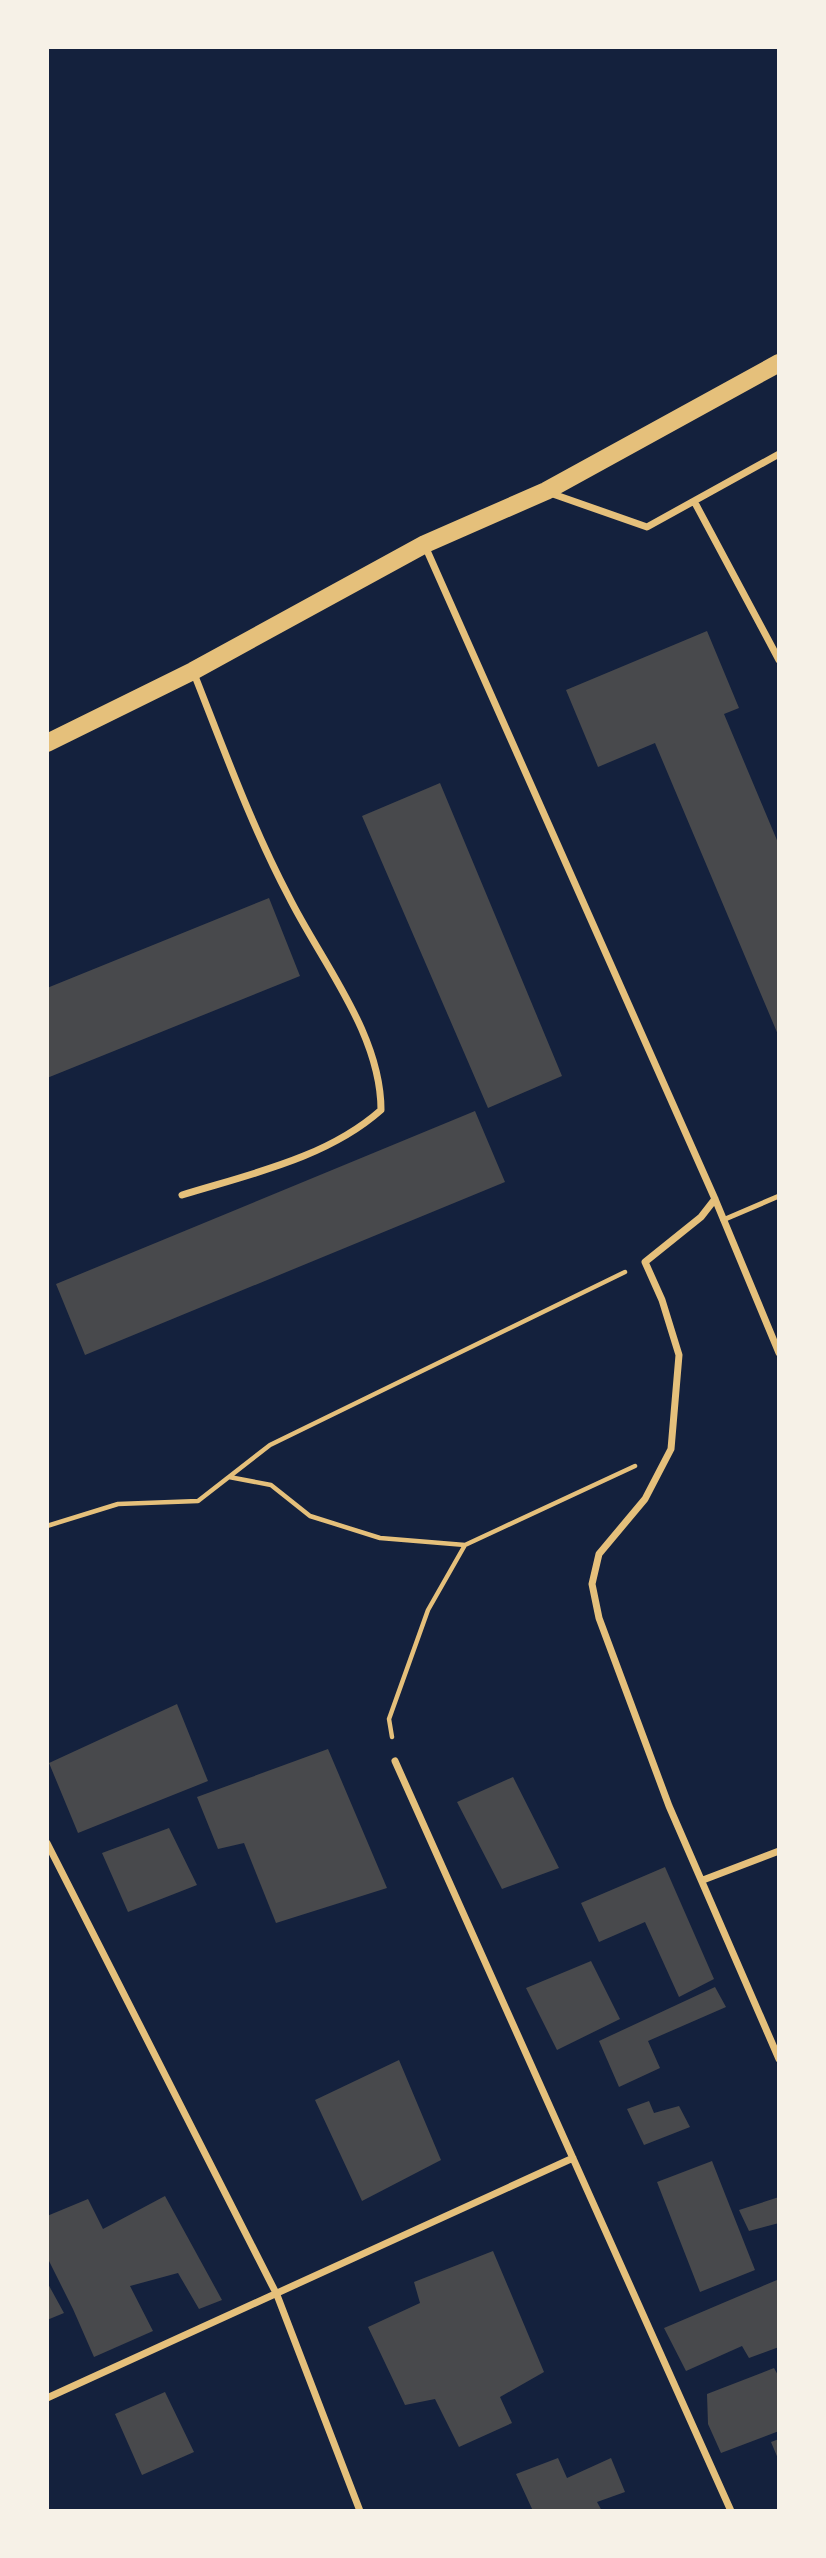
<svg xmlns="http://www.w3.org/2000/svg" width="826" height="2558" viewBox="0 0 826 2558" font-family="'DejaVu Sans',sans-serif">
	<rect width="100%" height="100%" fill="#14213d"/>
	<path fill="#48494c" d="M707,631L739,708L724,714L779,845V1037L655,743L598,767L566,690Z
		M440,783L562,1076L488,1108L362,816Z
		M269,898L300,976L47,1078V988Z
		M475,1111L505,1182L85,1355L56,1284Z
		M177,1704L208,1781L78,1833L49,1763Z
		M328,1749L387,1888L276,1923L244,1843L218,1849L197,1797Z
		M513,1777L559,1868L502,1889L457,1802Z
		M169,1828L197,1885L128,1912L102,1853Z
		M665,1867L714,1979L679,1997L645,1922L599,1942L581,1903Z
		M591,1961L620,2019L557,2050L526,1988Z
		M715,1987L726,2007L648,2041L660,2068L619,2087L599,2041Z
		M399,2060L441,2160L362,2201L315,2100Z
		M649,2101L654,2113L679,2106L690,2127L644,2145L627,2109Z
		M712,2161L755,2270L700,2292L657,2182Z
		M165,2196L222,2300L199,2309L178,2273L130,2286L153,2331L94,2357L73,2309L47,2257V2216L88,2199L103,2229Z
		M779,2197V2223L749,2231L739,2210Z
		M493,2251L544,2372L500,2397L512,2423L459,2447L435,2399L405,2405L368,2327L420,2303L414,2282Z
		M777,2280L779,2347L749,2358L742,2346L686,2371L664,2328Z
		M47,2282L64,2313L47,2320Z
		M774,2368L779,2377V2431L721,2453L708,2424L707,2394Z
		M165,2392L194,2452L142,2475L115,2414Z
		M779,2439V2461L771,2442Z
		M558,2458L567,2478L611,2458L625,2492L597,2502L602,2511H533L516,2474Z"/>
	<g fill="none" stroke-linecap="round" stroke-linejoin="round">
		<path stroke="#e5c07b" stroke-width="4.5" d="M229,1477L271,1485L310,1516L380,1538L465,1545
			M47,1526L118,1504L198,1501L270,1445L625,1272
			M392,1737L389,1719L428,1610L465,1545L635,1466"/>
		<path stroke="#e5c07b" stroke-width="5" d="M723,1220L779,1196"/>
		<path stroke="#e5c07b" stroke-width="7" d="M550,493L647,527L779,454
			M694,501L779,660
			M425,546L715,1199L779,1353
			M182,1195C250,1174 327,1158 381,1110C381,1034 322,963 289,897C251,825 223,747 193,671
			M715,1199L701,1217L645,1262L662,1300L679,1355L671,1449L645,1499L599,1554L592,1584L599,1618L669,1806L779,2059
			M395,1761L731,2511
			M47,1843L277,2295L360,2511
			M703,1880L779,1851
			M47,2398L573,2158"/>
		<path stroke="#e5c07b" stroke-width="18" d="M47,743L193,671L425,544L546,491L779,363"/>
	</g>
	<rect width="826" height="2558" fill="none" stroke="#f6f1e7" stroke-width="98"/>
</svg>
